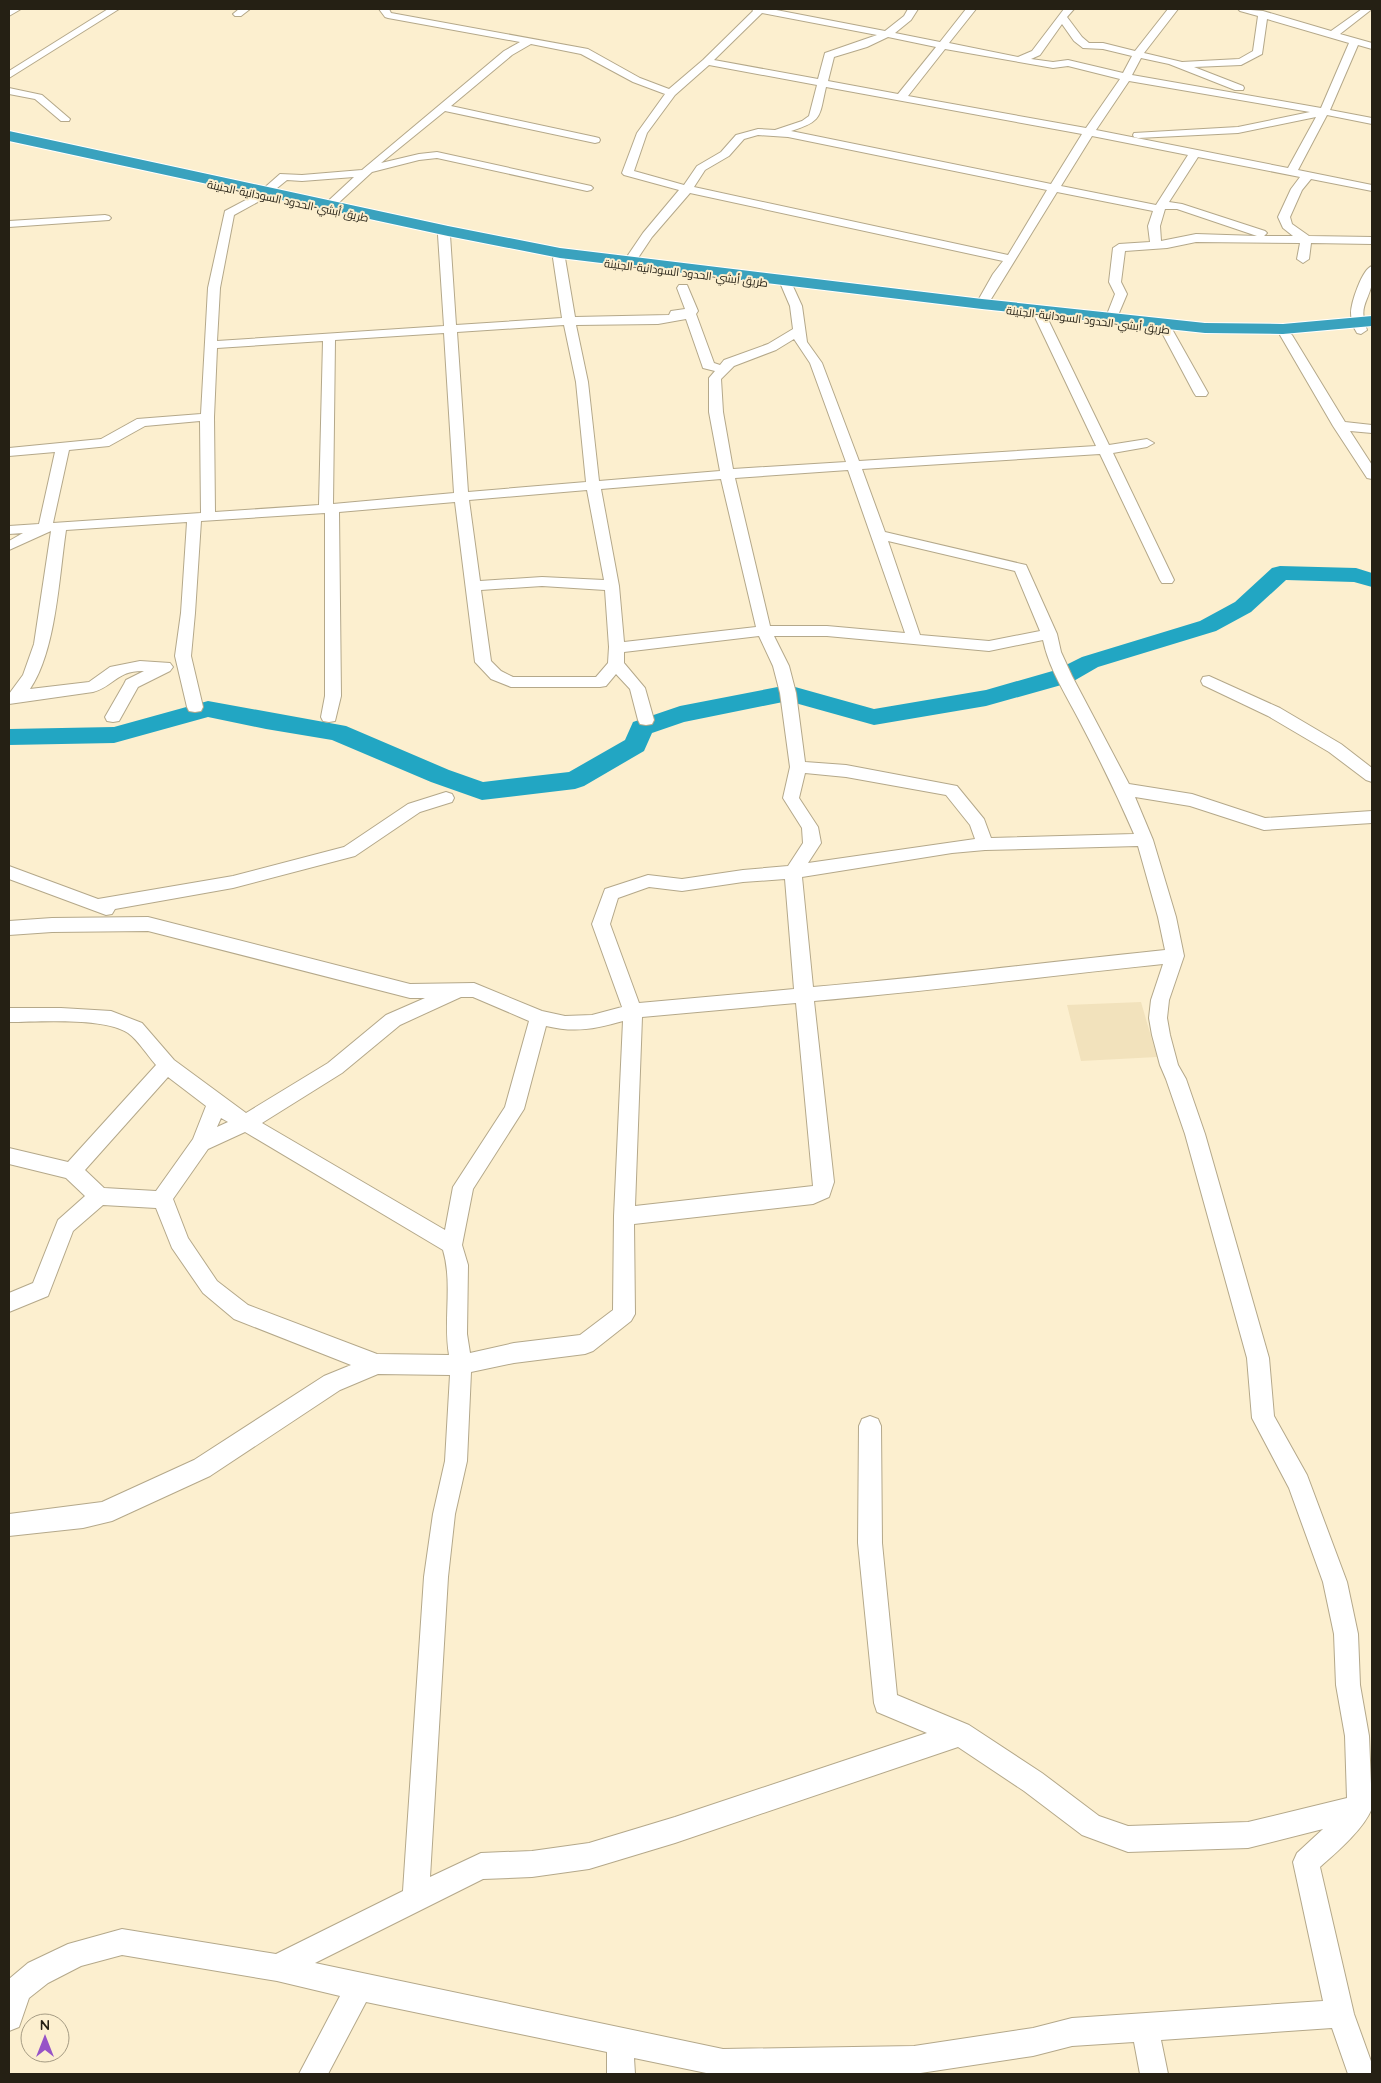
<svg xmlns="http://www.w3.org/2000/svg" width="1381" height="2083" viewBox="0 0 1381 2083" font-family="Quicksand,Cairo,sans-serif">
	<rect width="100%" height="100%" fill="#fcefcf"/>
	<path fill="#f2e2bc" d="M1141,1002L1157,1057L1081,1061L1067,1005Z"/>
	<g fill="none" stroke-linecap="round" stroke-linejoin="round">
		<path fill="#22a6c3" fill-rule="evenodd" d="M1280,566L1356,568L1372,573V587L1354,582L1286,580L1251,612L1216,631L1098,667L1072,682L986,706L874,725L788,701L684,722L652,733L644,751L584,786L575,789L482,800L431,782L332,740L266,729L208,717L114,743L9,745V729L114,727L208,701L346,726L449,770L483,782L569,772L625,740L633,722L680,706L788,685L874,709L986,690L1056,670L1082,657L1200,621L1235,602L1272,568Z"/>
		<g stroke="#b4a88a" stroke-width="2">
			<path id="street" d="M9,9H21L9,16Z
				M108,9H119L9,78V71Z
				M239,9H250L241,16H235L233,14Z
				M379,9H389L391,13L588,49L640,78L669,89L703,60L753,11L752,9H771L885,31L904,16L908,9H918L911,20L895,33L940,42L966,9H976L949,43L1018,57L1032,51L1064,9H1074L1067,17L1082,37L1089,43H1103L1135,51L1168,9H1178L1144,53L1182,62L1239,59L1253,51L1258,16L1240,11L1238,9L1263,11L1331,31L1362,9H1372L1340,34L1372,43V49L1358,45L1330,110L1372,118V124L1327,115L1298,170L1372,185V191L1311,179L1302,190L1290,217L1292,224L1309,236L1372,237V244L1311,243L1309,259L1303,263L1297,259L1300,243L1196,242L1167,248L1125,251L1121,282L1127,294L1116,320H1108L1106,317L1115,294L1109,282L1113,248L1119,244L1150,242L1148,226L1153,211L1057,192L988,304L982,308L976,304L993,274L1003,261L690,193L652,237L630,270H622L620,267L643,233L679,190L624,175L622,173L637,133L665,94L633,82L581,54L531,44L512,55L451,106L595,137L599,138L600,140L599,142L595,143L445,111L381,163L419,154L437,152L591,186L593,188L591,190L587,191L437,158L419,160L372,172L334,207H326L324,205L326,203L354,177L302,181L287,180L271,193L265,194L267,196L265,198L234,215L220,288L217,341L444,326L438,235L444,231L450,235L456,325L562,318L553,258L559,254L565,258L575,317L669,315L671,311L685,309L677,288L679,285H687L698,311L696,314L714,363L720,365L724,360L768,344L793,329L790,306L781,285L783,282H791L802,306L807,342L822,363L859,461L1096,446L1031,309L1037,305L1043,309L1109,445L1147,439L1154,443L1147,447L1113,453L1174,580L1172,583H1162L1160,580L1100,454L862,469L885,532L1026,565L1057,634L1061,652L1072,676L1129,784L1192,794L1265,818L1372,811V823L1264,830L1190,806L1135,797L1153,840L1176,917L1184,956L1169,1000L1167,1018L1170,1035L1178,1065L1186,1079L1205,1134L1269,1358L1274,1416L1307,1475L1347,1582L1358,1634L1360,1685L1369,1736L1372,1808C1364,1829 1337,1852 1320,1867L1354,2014L1372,2064V2074H1348L1332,2028L1161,2040L1168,2074H1140L1134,2042L1072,2046L1033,2056L914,2074H711L634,2058L635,2074H607V2052L366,2002L328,2074H299L340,1996L277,1981L122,1955L81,1966L48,1983L29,1998L19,2027L9,2031V1979L28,1963L68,1944L122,1929L276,1954L403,1891L424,1577L433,1514L445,1461L450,1375L378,1374L340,1390L210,1476L112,1521L83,1528L9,1536V1514L102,1502L194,1460L324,1376L351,1365L234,1319L203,1293L172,1248L156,1208L103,1205L73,1231L48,1296L9,1312V1293L33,1283L58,1220L85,1196L66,1178L9,1164V1148L68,1162L156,1065C147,1055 138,1040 128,1033C104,1017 38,1022 9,1022V1008H61L111,1011L142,1023L174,1060L246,1113L328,1063L386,1015L425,998H410L148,931L52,932L9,935V921L52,918L148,917L410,984L474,983L542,1011L565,1016L592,1015L622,1007L592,924L605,889L648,875L682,879L743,870L788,866L803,843L802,828L783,798L790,767L780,693L773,666L759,636L624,652V663L645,688L654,720L652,724L646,725L640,724L638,720L630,689L616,674L606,686L600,687H511L491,679L475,662L455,502L339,512L341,696L335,721L329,722L323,721L321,717L325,696V513L201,521L195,613L191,656L203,707L201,711L195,712L189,711L187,707L175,656L181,613L187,522L66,530C59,577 56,651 30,689L89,682L110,667L140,661L170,663L173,667L170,671L138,687L119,721L113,722L107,721L105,717L124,684L126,680L144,671C117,670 113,687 93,692L9,704V694L23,675L34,644L51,531L9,550V541L23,533L9,534V526L39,524L55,452L9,456V448L101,439L137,419L201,414L208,288L225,211L257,194L263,193L261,191L263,189L280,174L302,175L362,170L504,51L520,42L388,18L385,17ZM762,13L877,35L825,53L818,79L714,60ZM1267,19L1349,43L1321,108L1132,75L1141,58L1169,64L1235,90H1243L1244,88L1243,86L1194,67L1241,65L1262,54ZM1062,24L1074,41L1083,48L1103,49L1132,56L1123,73L1068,60L1053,62L1031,59L1040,55ZM888,37L936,47L898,94L828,81L834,57L867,47ZM945,49L1053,68L1068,66L1120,79L1086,128L908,96ZM709,65L817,85L809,116L802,121L775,130L758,129L736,135L721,152L697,166L684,185L634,171L647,133L675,95ZM1129,81L1310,112L1238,127L1134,133L1133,135L1134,137L1138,138L1238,133L1316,117L1288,168L1096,130ZM826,87L1082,134L1051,184L791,131C823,121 819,117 826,87ZM758,135L788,137L1047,190L1008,255L694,187L705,170L729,156L744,139ZM1092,136L1188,155L1156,205L1061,186ZM1198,157L1300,177L1291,189L1278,217L1283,228L1293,236H1264L1267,233L1265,231L1182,204L1169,202ZM1165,209H1177L1257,236L1196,234L1161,241L1160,226ZM686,319L702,365L703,368L715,371L709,378V412L720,471L599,481L588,382L576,325L658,324ZM564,325L576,382L586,482L468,492L457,332ZM444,333L454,493L333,504L335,340ZM794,339L810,363L846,462L733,469L723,412L721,379L734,366L776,350ZM323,341L319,505L215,512L214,417L217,348ZM200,421L201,513L53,523L69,450L109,446L145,426ZM848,470L905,633L827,626H770L735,478ZM721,479L756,627L624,642L619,586L601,489ZM587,490L604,580L542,577L480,581L469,500ZM888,541L1015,571L1040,631L989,641L920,635ZM542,586L605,590L609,647L608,663L596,677H513L501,671L491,661L481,590ZM774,636H827L989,651L1043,640C1049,669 1066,695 1079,720C1099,758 1117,795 1134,834L991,838L984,819L957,786L846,765L805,762L796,693L789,666ZM805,773L846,777L946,795L970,825L975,839L808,863L821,843L818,827L799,798ZM1138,846L1158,917L1165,950C1047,962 930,977 813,987L802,877L952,853L985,850ZM785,879L794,989L639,1003L610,924L618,898L649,887L682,891L743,882ZM1163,964L1151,1000L1149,1018L1152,1035L1160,1065L1166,1079L1185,1134L1247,1358L1252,1418L1289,1488L1323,1582L1334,1634L1336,1685L1345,1736L1347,1798L1248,1822L1128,1826L1099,1816L1042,1773L969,1725L897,1695L882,1543L881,1426L878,1419L870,1416L862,1419L859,1426L858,1543L874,1703L877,1712L927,1733L675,1817L589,1843L532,1851L481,1853L430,1877L448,1577L455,1514L467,1461L471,1372L514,1363L585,1354L593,1351L631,1321L635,1314L634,1224L813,1204L829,1197L834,1182L814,1001C931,991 1047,976 1163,964ZM461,997H473L529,1021L505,1107L453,1187L445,1230L262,1123L342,1073L400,1025ZM796,1003L813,1186L635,1206L642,1017ZM623,1021L614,1216L613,1310L580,1335L514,1343L470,1353L467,1334L468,1265L462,1245L473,1189L524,1109L546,1026C575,1033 595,1029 623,1021ZM168,1077L206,1106L193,1139L156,1191L104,1188L85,1170ZM221,1118L228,1122L217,1127ZM245,1132L443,1250C453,1283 443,1321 449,1355L377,1354L248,1305L217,1281L188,1238L173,1199L208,1149ZM958,1747L1024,1791L1082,1835L1128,1852L1248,1848L1323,1829L1297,1853L1293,1862L1323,2001L1072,2018L1033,2028L914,2046L723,2049L315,1963L483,1879L532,1877L589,1869L675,1843Z
				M9,88L42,95L70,119L69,121H61L35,99L9,94Z
				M105,215L109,216L111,218L109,220L9,227V221Z
				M1372,266C1372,271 1373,278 1372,283C1368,303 1358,306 1367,330L1361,334L1357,333C1353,327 1351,320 1351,313C1351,303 1362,269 1372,266Z
				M1166,325L1172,329L1208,393L1206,396H1196L1194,393L1160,329Z
				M1286,331L1292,335L1345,422L1372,425V433L1350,431L1372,465V479L1367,478L1333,426L1280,335Z
				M1209,676L1280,708L1341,744L1372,768V782L1366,780L1329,752L1268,716L1203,685L1201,681L1203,677Z
				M446,792L452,794L454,798L452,802L420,812L355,856L233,888L115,909L112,914L106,915L9,879V866L98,899L233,876L344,847L408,804Z"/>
		</g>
		<g stroke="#fff" stroke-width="2">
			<path id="highway" d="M9,131L448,226L560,248L982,299L1205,323L1283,324L1372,316V326L1283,334L1205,333L982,309L560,258L448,236L9,141Z"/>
		</g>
		<use href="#street" fill="#fff" fill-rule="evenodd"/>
		<use href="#highway" fill="#3aa2be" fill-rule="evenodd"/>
	</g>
	<g text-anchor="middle" stroke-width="4" stroke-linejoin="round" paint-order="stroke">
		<g font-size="11" fill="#252014" stroke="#fcefcf">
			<text transform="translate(288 201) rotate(12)" y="4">طريق أبشي-الحدود السودانية-الجنينة</text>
			<text transform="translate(686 273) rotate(7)" y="4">طريق أبشي-الحدود السودانية-الجنينة</text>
			<text transform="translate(1088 320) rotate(7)" y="4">طريق أبشي-الحدود السودانية-الجنينة</text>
		</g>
	</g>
	<rect width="1381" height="2083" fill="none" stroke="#252014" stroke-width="20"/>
	<g transform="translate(45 2038)"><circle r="24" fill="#fcefcf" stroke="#a69c84"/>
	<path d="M0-4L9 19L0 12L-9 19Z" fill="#9753c7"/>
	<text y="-8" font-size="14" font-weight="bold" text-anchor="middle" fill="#252014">N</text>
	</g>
</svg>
